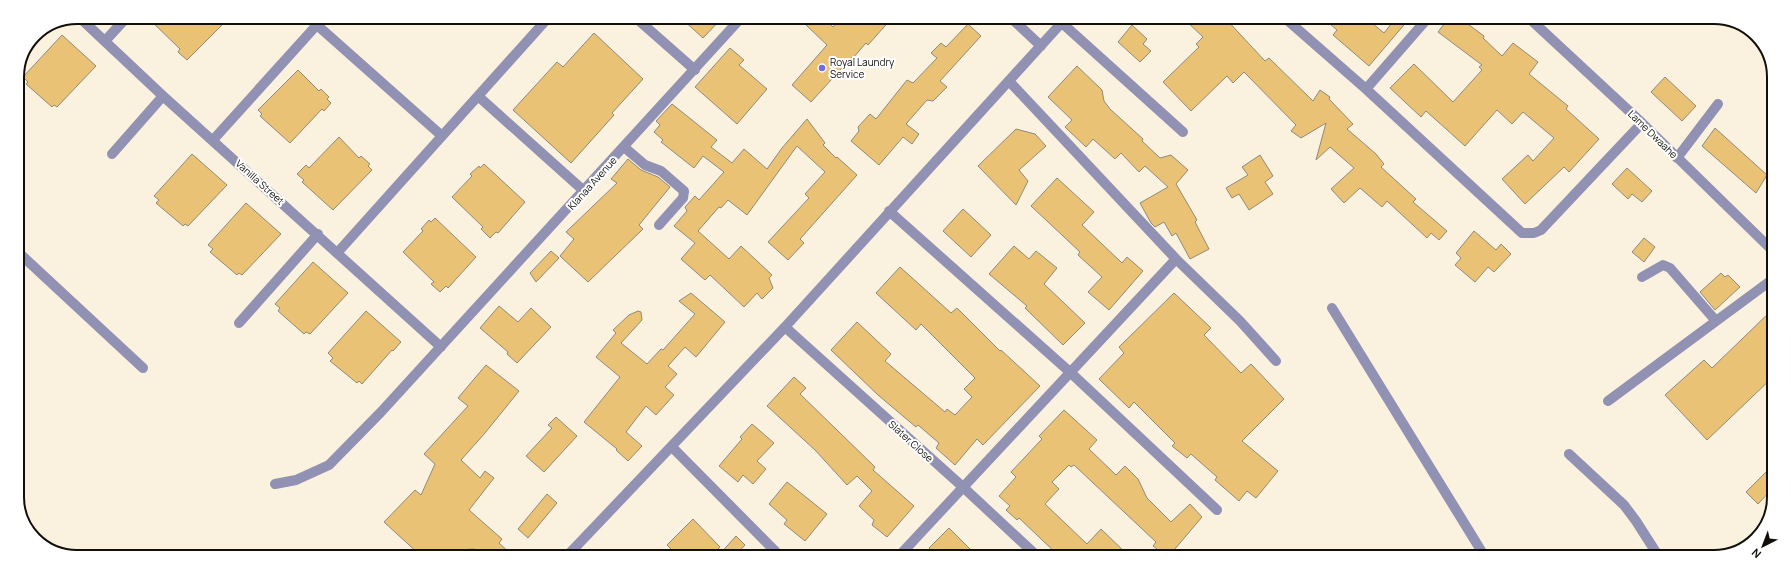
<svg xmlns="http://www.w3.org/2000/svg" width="1791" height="574" viewBox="0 0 1791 574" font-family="Manrope,sans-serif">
	<rect width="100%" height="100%" fill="#faf1df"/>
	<path fill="#eac275" stroke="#918979" d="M147,17H214L222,25L187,60L178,52L180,49Z
		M681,18H722L703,38Z
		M811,18H824L833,27L841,18H892L868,45L866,43L853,58L852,57L811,102L792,85L827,45L805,24Z
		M1183,18H1225L1265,61L1269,58L1313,101L1320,90L1330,97L1329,99L1353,124L1347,129L1376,154L1384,164L1381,167L1416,199L1413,202L1447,231L1439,240L1431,233L1427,238L1387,201L1382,207L1360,188L1344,203L1331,189L1354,168L1330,147L1316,160L1326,123L1301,138L1291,131L1296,125L1244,72L1233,83L1227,76L1191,111L1163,82L1199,47L1196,44L1203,37Z
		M1324,19H1367L1384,33L1395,19H1409L1369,66L1333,35L1337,30Z
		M1448,19H1461L1484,36L1483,38L1502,56L1513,43L1538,62L1529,74L1568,106L1566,109L1599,139L1569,172L1564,167L1525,204L1502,179L1528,155L1533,161L1554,138L1523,112L1512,124L1497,110L1465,146L1426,111L1421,117L1390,88L1414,64L1453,102L1482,70L1479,67L1482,65L1438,32Z
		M968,24L981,36L940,81L947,87L933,101L927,100L906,124L919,134L912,144L903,137L879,165L851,141L859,131L858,127L870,114L876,119L907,80L913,83L937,58L931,53L941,43L946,47Z
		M1132,25L1147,39L1143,44L1151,51L1140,62L1118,42Z
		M594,33L643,79L612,113L614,115L571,163L513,110L557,62L563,67Z
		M62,35L96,66L57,107L54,105L52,107L26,84L28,82L23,77Z
		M730,48L744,60L739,65L767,89L737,124L695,87Z
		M1077,66L1102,90L1104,101L1110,109L1143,139L1142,141L1160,158L1171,155L1188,170L1176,184L1197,220L1195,222L1209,249L1190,259L1176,233L1172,236L1164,222L1155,227L1151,223L1140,203L1168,187L1145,166L1139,172L1121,153L1115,159L1093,139L1086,147L1065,127L1072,120L1048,97Z
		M298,70L319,91L321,89L329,97L327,99L331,103L324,111L322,109L290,143L260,116L262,114L258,110Z
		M1665,77L1696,106L1682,121L1651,92Z
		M672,104L717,140L711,147L732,163L744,149L767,169L782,148L807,119L825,143L823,145L836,158L837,157L857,175L800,239L804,243L788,260L768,242L809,198L805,194L825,172L797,146L747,215L728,200L721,208L719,207L698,231L729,259L741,246L772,275L769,278L773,288L762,299L757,293L744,307L710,275L705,280L681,259L695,243L674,226L687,211L685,207L695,196L699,200L724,172L703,156L694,168L661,142L663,140L654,132L660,125L656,121Z
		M1715,128L1767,175L1756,193L1702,146Z
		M1016,129L1035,134L1046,146L1019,170L1028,181L1016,205L978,166Z
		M339,137L359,158L361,156L370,164L368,166L372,170L333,210L302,182L304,180L297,174L306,165L309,168Z
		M192,154L227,185L188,226L185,224L183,226L156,203L159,200L154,196Z
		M1260,155L1273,176L1265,182L1273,194L1249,210L1239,194L1232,198L1226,188L1248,175L1242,167Z
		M628,159L641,170L658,177L670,187L639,225L643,229L588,282L560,256L574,239L566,232L617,183L611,179Z
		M484,164L525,202L498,233L496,232L490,238L481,229L483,227L452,197L472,176L470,174L479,166L480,168Z
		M1627,168L1652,191L1642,202L1632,194L1628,199L1612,184Z
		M1057,178L1094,212L1082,225L1122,263L1127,257L1143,271L1109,310L1088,292L1102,277L1078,255L1080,252L1031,206Z
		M246,203L281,234L242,275L239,273L237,275L210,252L213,249L208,245Z
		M963,209L991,235L971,257L943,231Z
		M435,218L476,257L448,288L446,286L440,292L431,284L434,282L403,252L423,231L421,229L429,220L431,222Z
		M1474,231L1496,250L1501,244L1511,254L1494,272L1488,267L1475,282L1455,265L1461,258L1456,253Z
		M1644,238L1655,247L1644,262L1632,252Z
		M1014,246L1029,259L1036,251L1057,268L1044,284L1085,323L1063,345L1025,308L1027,306L989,274Z
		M551,251L559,258L536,282L530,273Z
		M313,262L348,293L310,334L306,332L304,334L278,311L280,308L275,304Z
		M900,267L951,313L957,308L1000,351L1001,350L1040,386L983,445L977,439L955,465L936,448L939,443L918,425L916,427L878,395L831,350L857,322L891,354L885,361L945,412L947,409L955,415L972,397L964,389L975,378L921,324L916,330L876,293Z
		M1721,273L1725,277L1728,275L1740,287L1715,310L1700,292Z
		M691,293L725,322L696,357L685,347L668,366L677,374L665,387L674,395L656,415L646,406L626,432L642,446L628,461L616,450L617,449L584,422L620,377L596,357L616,333L613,330L629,315L638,311L641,312L642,320L621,343L647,364L661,349L663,350L695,314L679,301Z
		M1174,293L1211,328L1204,335L1241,373L1251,364L1284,399L1242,441L1278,471L1256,498L1247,491L1239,501L1215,480L1217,477L1191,454L1187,458L1172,446L1175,443L1134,402L1129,408L1099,379L1124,353L1119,347Z
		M499,306L518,322L531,308L551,327L517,363L507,354L508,352L480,328Z
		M1773,309V377L1707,440L1665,395L1704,360L1712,368Z
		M366,311L401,342L393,351L392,350L362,384L359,381L357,383L330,361L333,358L328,353Z
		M486,365L519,391L485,433L461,460L480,478L485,471L494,478L469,510L502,539L499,543L512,555H482L474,549L457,550L452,555H420L384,522L415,490L421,495L435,464L424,454L468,406L458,398Z
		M794,377L806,388L800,394L875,467L873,470L914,506L887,537L872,525L874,520L859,506L872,491L857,476L847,485L815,450L767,406Z
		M1064,410L1097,440L1089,449L1116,475L1125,466L1138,479L1147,498L1171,522L1190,504L1202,517L1169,556H1166L1153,546L1156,542L1074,465L1071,467L1069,465L1052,482L1059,489L1045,504L1087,544L1101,529L1129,556H1059L1019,518L1017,520L1006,510L1010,506L999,496L1016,477L1011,472L1042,439L1039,436Z
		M556,417L577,436L544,472L526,456L552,428L548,425Z
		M752,424L774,443L757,461L766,469L753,484L743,475L738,482L719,466L742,439L740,437Z
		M1772,466V489L1758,504L1746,492Z
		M787,482L827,514L805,541L784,524L787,520L769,504Z
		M547,494L557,503L528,538L518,529Z
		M693,519L720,547L711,556H678L667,545Z
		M949,528L977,556H937L929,548Z
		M736,536L745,545L735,556H718Z"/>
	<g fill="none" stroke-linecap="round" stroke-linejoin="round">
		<path stroke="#9192b3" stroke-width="10" d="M79,17L163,96L441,347
			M636,18L695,70
			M1011,18L1041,46
			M1286,19L1366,89L1522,233H1534L1541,230L1642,123
			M1530,19L1642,123L1773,251
			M1062,23L1183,132
			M317,25L442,136
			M105,41L127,17
			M1009,81L1176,259L1240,321L1276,361
			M1366,89L1427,19
			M478,96L584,191
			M213,140L324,17
			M624,147L645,165L661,171L684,191L683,198L659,225
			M112,154L163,96
			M1677,158L1718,104
			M889,211L1071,373L1217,510
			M17,251L143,368
			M338,252L548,18
			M1642,277L1663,265L1670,268L1716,321
			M1332,308L1485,557
			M239,323L318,234
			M785,327L964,488L1037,556
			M1608,401L1773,279
			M672,447L780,556
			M1569,454L1624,505L1636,521L1659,557
			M275,484L296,480L329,465L381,412L741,18
			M567,556L785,327L1066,18
			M899,556L1176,259"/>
	</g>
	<circle fill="#756ae5" stroke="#fff" stroke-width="1.5" cx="822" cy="68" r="4"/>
	<g text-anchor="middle" stroke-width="4" stroke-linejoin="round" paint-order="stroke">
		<g font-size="10" fill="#120f09" stroke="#fff" text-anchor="start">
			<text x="830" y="66">Royal Laundry<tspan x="830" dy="12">Service</tspan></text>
		</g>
		<g font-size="10" fill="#120f09" stroke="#fff">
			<text transform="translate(1653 134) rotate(44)" y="4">Lame Dwaahe</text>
			<text transform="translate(260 182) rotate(42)" y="4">Vanilla Street</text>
			<text transform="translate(592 183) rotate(-48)" y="4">Klanaa Avenue</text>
			<text transform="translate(911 441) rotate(42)" y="4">Slater Close</text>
		</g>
	</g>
	<path d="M0 0H1791V574H0ZM77 24H1714A53 53 0 0 1 1767 77V497A53 53 0 0 1 1714 550H77A53 53 0 0 1 24 497V77A53 53 0 0 1 77 24Z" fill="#fff" fill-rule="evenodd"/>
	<path fill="none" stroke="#120f09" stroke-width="2" d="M77 24H1714A53 53 0 0 1 1767 77V497A53 53 0 0 1 1714 550H77A53 53 0 0 1 24 497V77A53 53 0 0 1 77 24Z"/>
	<g transform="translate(1763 546) rotate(222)" stroke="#ffffff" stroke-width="3" paint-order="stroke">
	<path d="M0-3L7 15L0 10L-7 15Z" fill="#120f09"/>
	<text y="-6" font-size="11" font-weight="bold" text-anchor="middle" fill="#120f09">N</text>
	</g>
</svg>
